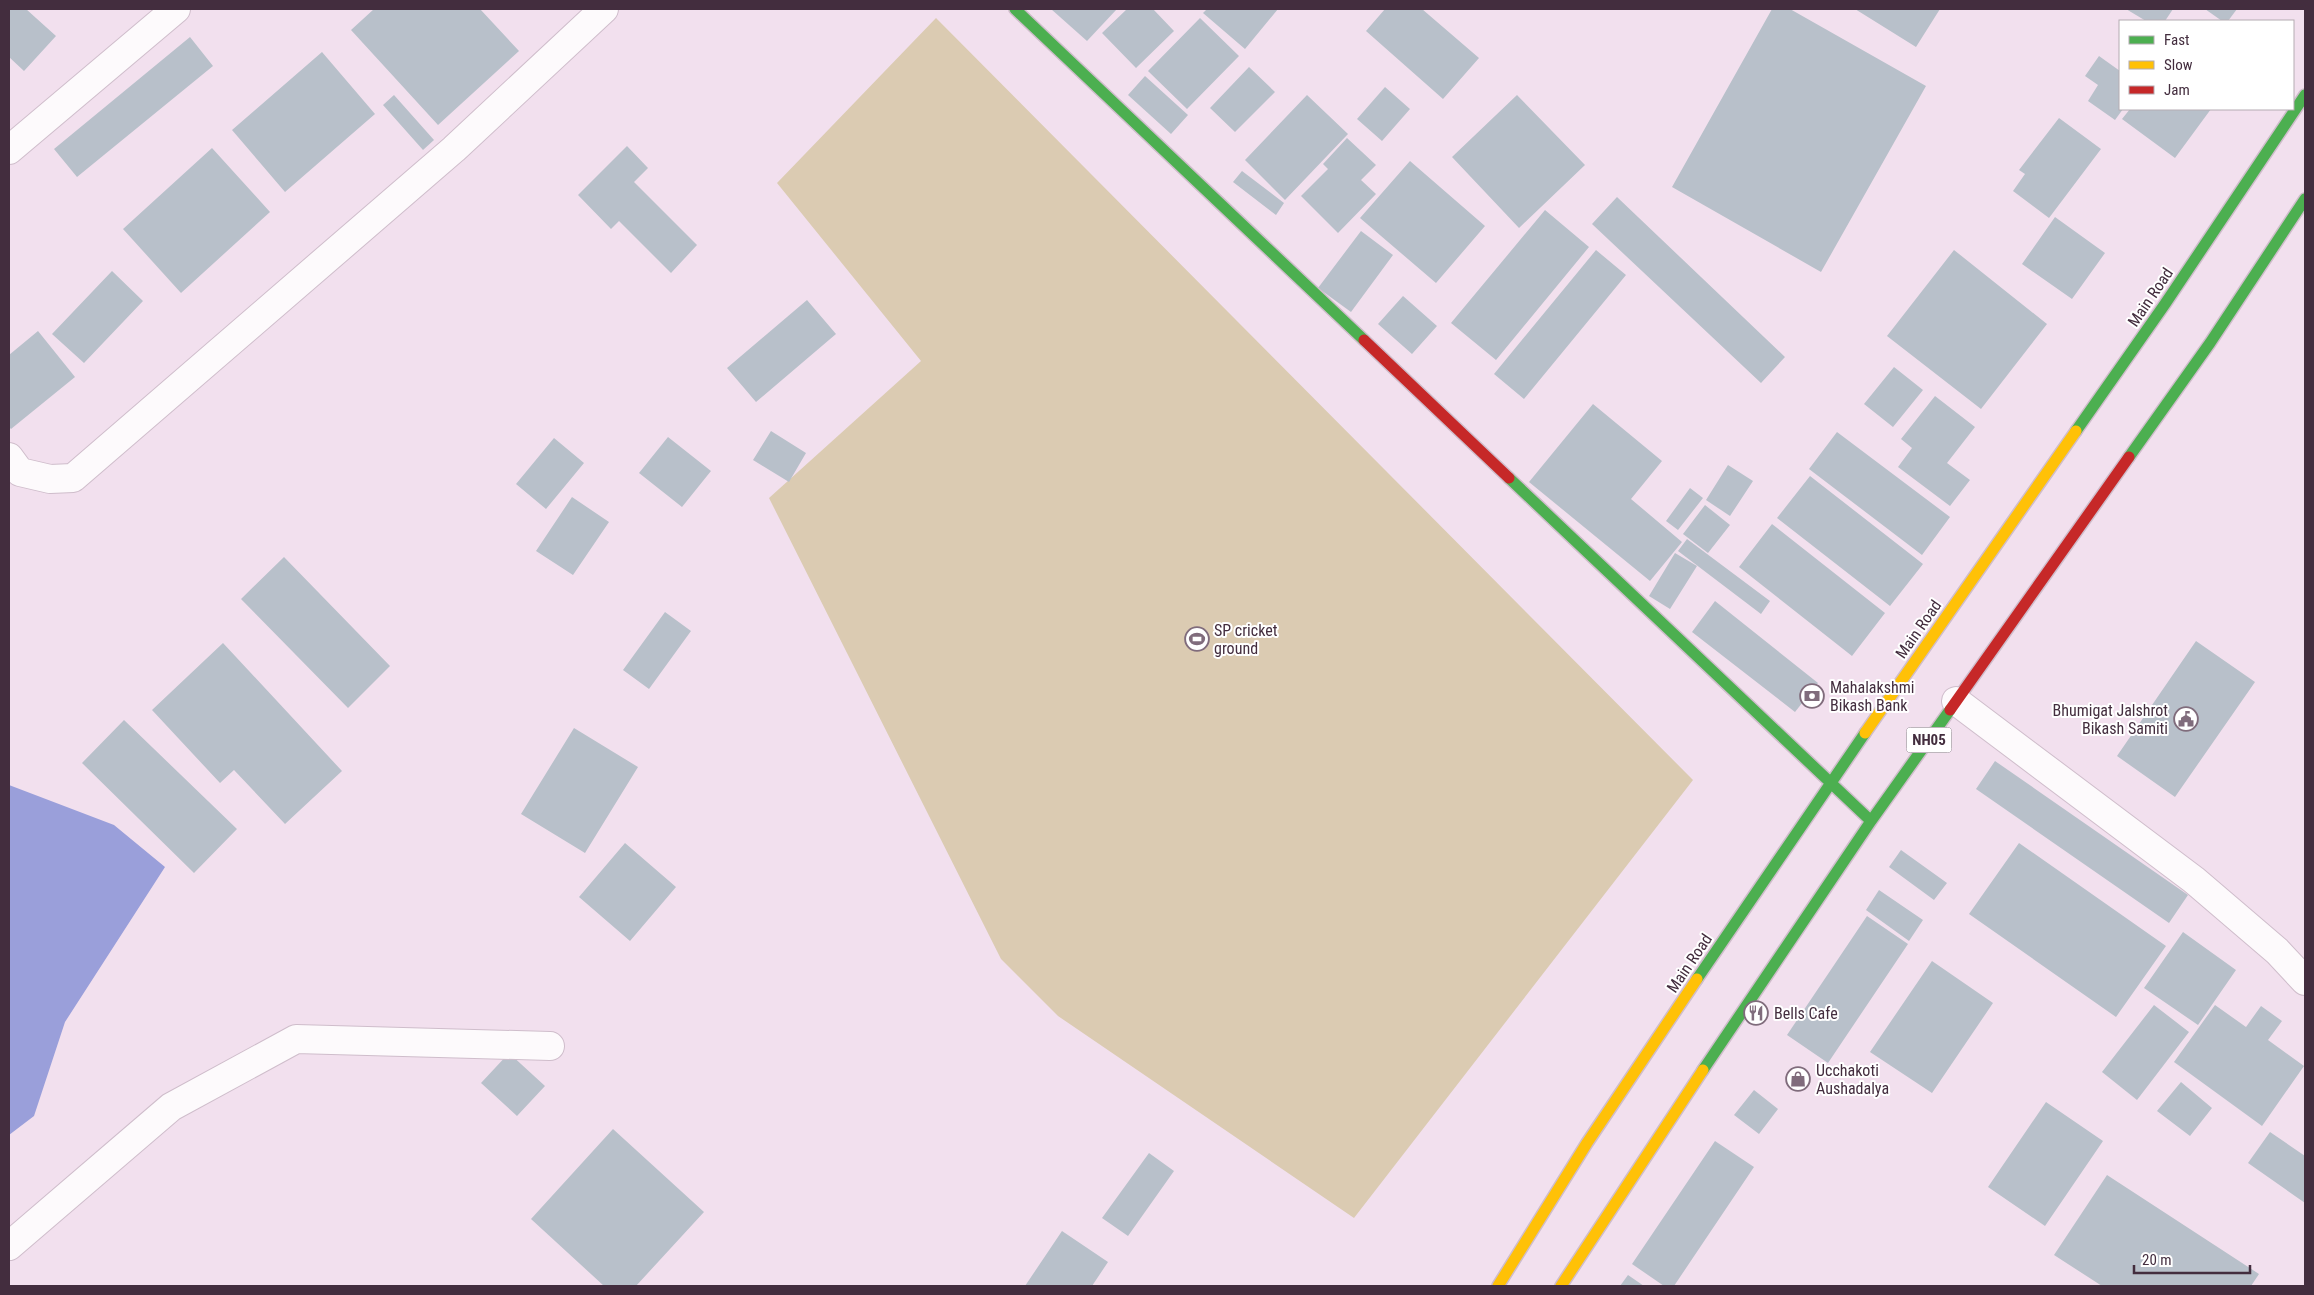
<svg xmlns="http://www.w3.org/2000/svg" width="2314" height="1295" viewBox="0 0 2314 1295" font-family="'Roboto Condensed',sans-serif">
	<rect width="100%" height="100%" fill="#f2e0ee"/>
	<path fill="#dbcbb2" d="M936,18L1693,780L1354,1218L1058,1016L1001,959L769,498L921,361L777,183Z"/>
	<path fill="#9a9fda" d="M9,785L114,825L165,867L65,1022L34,1116L9,1135Z"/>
	<path fill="#b8c0ca" d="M9,9H26L56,36L24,71L9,57Z
		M374,9H480L519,51L438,125L351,30Z
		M1051,9H1117L1087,41Z
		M1127,9H1153L1174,31L1136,68L1102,33Z
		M1207,9H1278L1245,49L1203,13Z
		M1385,9H1422L1479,58L1443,99L1366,31Z
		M1772,9H1790L1926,86L1821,272L1672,187Z
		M1855,9H1940L1916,47Z
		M2126,9H2173L2165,21H2146Z
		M2205,9H2237L2228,21H2222Z
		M1200,18L1239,56L1187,109L1148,71Z
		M190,37L213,66L77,177L54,149Z
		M322,52L375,114L285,192L232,130Z
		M2099,56L2120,71V109H2123L2115,120L2088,101L2098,85L2085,76Z
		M1249,67L1275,92L1235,132L1210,108Z
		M1145,76L1188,115L1171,134L1128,95Z
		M1385,87L1410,109L1382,141L1357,119Z
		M394,95L434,140L423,150L383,105Z
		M1307,95L1348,134L1285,200L1245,160Z
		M1517,95L1585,165L1519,228L1452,157Z
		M2130,109H2211L2175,158L2122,119Z
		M2059,118L2101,149L2049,218L2013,191L2025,174L2019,170Z
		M1347,138L1376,165L1361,180L1376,194L1338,233L1301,196L1328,169L1323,164Z
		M627,146L648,168L634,182L697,245L671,273L619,221L611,229L578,195Z
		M212,148L270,212L181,293L123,229Z
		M1410,161L1485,226L1436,283L1360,218Z
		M1242,171L1284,203L1276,215L1233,182Z
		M1617,197L1785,357L1761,383L1592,224Z
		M1545,210L1589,247L1496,360L1451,323Z
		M2055,217L2105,253L2072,299L2022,264Z
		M1361,231L1393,255L1351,312L1318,288Z
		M1596,250L1626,275L1524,399L1494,374Z
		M1954,250L2047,324L1981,409L1887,336Z
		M112,271L143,301L84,363L52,334Z
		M1403,296L1437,326L1412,354L1378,324Z
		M807,300L836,334L756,402L727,368Z
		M38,331L75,377L11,429L9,427V355Z
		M1894,367L1923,390L1893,427L1864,404Z
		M1935,396L1975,427L1947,463L1970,480L1950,506L1898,467L1912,448L1901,439Z
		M1593,404L1662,461L1631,499L1682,542L1650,581L1529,482Z
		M771,431L806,453L789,482L753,460Z
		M1837,432L1950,517L1922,555L1809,469Z
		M668,437L711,471L682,507L639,473Z
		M554,438L584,463L546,509L516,484Z
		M1728,465L1753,481L1730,516L1706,500Z
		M1810,476L1923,564L1890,606L1777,518Z
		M1690,488L1703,498L1678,530L1666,521Z
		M572,497L609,522L573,575L536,551Z
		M1705,505L1730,525L1708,553L1683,534Z
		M1772,524L1885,613L1852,656L1739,567Z
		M1687,539L1770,601L1761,614L1678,551Z
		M1675,553L1697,566L1670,609L1649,596Z
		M284,557L390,666L348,708L241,599Z
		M1715,601L1818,683L1795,712L1692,632Z
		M665,612L691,631L649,689L623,670Z
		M2196,641L2255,682L2175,797L2117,756Z
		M223,643L342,771L285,824L234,770L220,783L152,710Z
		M124,720L237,829L194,873L82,763Z
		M574,728L638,767L585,853L521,814Z
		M1995,761L2188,895L2169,923L1976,789Z
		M625,843L676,887L630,941L579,897Z
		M2019,843L2166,946L2116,1017L1969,914Z
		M1901,850L1947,883L1934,900L1889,867Z
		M1879,890L1923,920L1909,941L1866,910Z
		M1867,916L1908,944L1828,1063L1787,1035Z
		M2183,932L2236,970L2198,1025L2144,988Z
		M1932,961L1993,1003L1932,1093L1870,1052Z
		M2154,1005L2189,1032L2137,1100L2102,1072Z
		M2215,1005L2246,1027L2261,1006L2282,1021L2268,1040L2304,1066L2262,1126L2174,1062Z
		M509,1053L545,1086L517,1116L481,1083Z
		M2181,1082L2212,1108L2190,1136L2157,1111Z
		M1754,1090L1778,1109L1759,1134L1734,1115Z
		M2046,1102L2103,1141L2045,1226L1988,1187Z
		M613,1129L704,1212L636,1286H604L531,1219Z
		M2270,1132L2305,1156V1203L2248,1163Z
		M1715,1141L1754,1167L1674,1286H1664L1632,1264Z
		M1149,1153L1174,1171L1128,1236L1102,1218Z
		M2107,1175L2259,1274L2251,1286H2102L2054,1255Z
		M1062,1231L1108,1262L1092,1286H1025Z
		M1628,1275L1644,1286H1620Z"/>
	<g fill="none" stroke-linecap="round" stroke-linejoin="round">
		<g stroke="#cfbdcb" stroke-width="30">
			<path id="street" d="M9,150L176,9
				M9,457L20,472L50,479L73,478L454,149L604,9
				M1956,701L2194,880L2277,951L2305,981
				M9,1246L171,1107L296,1039L550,1046"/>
		</g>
		<g stroke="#cfbdcb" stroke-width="14">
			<path id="fast" d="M1015,9L1364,340
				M2076,431L2165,304L2305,95
				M2129,457L2210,343L2305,199
				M1509,478L1871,821
				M1697,979L1865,733
				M1703,1070L1871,821L1950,710"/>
		</g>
		<g stroke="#cfbdcb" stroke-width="14">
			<path id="slow" d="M1865,733L2076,431
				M1498,1286L1587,1143L1697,979
				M1561,1286L1703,1070"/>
		</g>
		<g stroke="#cfbdcb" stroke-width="14">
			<path id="jam" d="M1364,340L1509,478
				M1950,710L2129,457"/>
		</g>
		<use href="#street" stroke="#fdfafc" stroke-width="28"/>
		<use href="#fast" stroke="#4caf50" stroke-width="11"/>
		<use href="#slow" stroke="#ffc107" stroke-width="11"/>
		<use href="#jam" stroke="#c62828" stroke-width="11"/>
	</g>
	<defs>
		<g id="stadium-ring" transform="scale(1.25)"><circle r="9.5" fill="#fff" stroke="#806c7c" stroke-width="1.5"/><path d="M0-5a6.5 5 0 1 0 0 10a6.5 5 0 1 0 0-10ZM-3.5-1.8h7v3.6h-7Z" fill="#806c7c"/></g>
		<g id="bank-ring" transform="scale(1.25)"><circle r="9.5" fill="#fff" stroke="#806c7c" stroke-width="1.5"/><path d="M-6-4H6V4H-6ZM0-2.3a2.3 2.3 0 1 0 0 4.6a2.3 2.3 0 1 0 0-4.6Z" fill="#806c7c"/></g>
		<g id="civic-ring" transform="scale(1.25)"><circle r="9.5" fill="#fff" stroke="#806c7c" stroke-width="1.5"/><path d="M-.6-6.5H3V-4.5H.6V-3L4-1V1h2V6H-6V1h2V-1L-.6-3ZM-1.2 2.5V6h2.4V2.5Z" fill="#806c7c"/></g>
		<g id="restaurant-ring" transform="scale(1.25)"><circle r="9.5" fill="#fff" stroke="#806c7c" stroke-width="1.5"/><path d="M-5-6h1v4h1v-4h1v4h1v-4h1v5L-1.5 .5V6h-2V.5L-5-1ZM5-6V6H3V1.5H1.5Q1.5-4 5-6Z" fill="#806c7c"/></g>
		<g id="shop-ring" transform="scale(1.25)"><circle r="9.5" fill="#fff" stroke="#806c7c" stroke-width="1.5"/><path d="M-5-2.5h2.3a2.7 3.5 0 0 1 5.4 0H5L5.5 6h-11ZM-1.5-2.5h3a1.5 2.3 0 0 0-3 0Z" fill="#806c7c"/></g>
	</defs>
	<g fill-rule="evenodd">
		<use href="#stadium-ring" x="1197" y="639"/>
		<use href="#bank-ring" x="1812" y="696"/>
		<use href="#civic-ring" x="2186" y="719"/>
		<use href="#restaurant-ring" x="1756" y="1013"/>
		<use href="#shop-ring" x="1798" y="1079"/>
	</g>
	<g text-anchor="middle" stroke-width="4" stroke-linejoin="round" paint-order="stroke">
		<rect fill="#fff" stroke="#7b6c78" stroke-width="1" x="1906.5" y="727.5" width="45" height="25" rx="4"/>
		<g font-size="15" font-weight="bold" fill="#432d3e">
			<text x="1929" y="745">NH05</text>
		</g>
		<g font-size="16" fill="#432d3e" stroke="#fff">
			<text transform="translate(2150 297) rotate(-56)" y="6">Main Road</text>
			<text transform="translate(1918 629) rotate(-55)" y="6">Main Road</text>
			<text transform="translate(1689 963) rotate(-56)" y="6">Main Road</text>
		</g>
		<g font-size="16" fill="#432d3e" stroke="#fff" text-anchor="start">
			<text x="1214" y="636">SP cricket<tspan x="1214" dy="18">ground</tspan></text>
			<text x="1830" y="693">Mahalakshmi<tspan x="1830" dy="18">Bikash Bank</tspan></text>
			<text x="2168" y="716" text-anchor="end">Bhumigat Jalshrot<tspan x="2168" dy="18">Bikash Samiti</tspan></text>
			<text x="1774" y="1019">Bells Cafe</text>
			<text x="1816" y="1076">Ucchakoti<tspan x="1816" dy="18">Aushadalya</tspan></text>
		</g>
	</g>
	<rect width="2314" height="1295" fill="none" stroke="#432d3e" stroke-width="20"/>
	<rect x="2119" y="20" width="175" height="90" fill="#ffffff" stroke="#b4abb2"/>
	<rect x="2129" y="36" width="25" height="8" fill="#4caf50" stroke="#b4abb2"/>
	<text x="2164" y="45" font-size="15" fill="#432d3e">Fast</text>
	<rect x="2129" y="61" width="25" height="8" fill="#ffc107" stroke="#b4abb2"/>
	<text x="2164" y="70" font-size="15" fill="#432d3e">Slow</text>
	<rect x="2129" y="86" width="25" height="8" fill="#c62828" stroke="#b4abb2"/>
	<text x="2164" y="95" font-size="15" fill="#432d3e">Jam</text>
	<path d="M2134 1265v8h116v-8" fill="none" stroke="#432d3e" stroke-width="2.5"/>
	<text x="2142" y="1265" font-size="15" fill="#432d3e" stroke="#ffffff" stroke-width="4" paint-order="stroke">20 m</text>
</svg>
